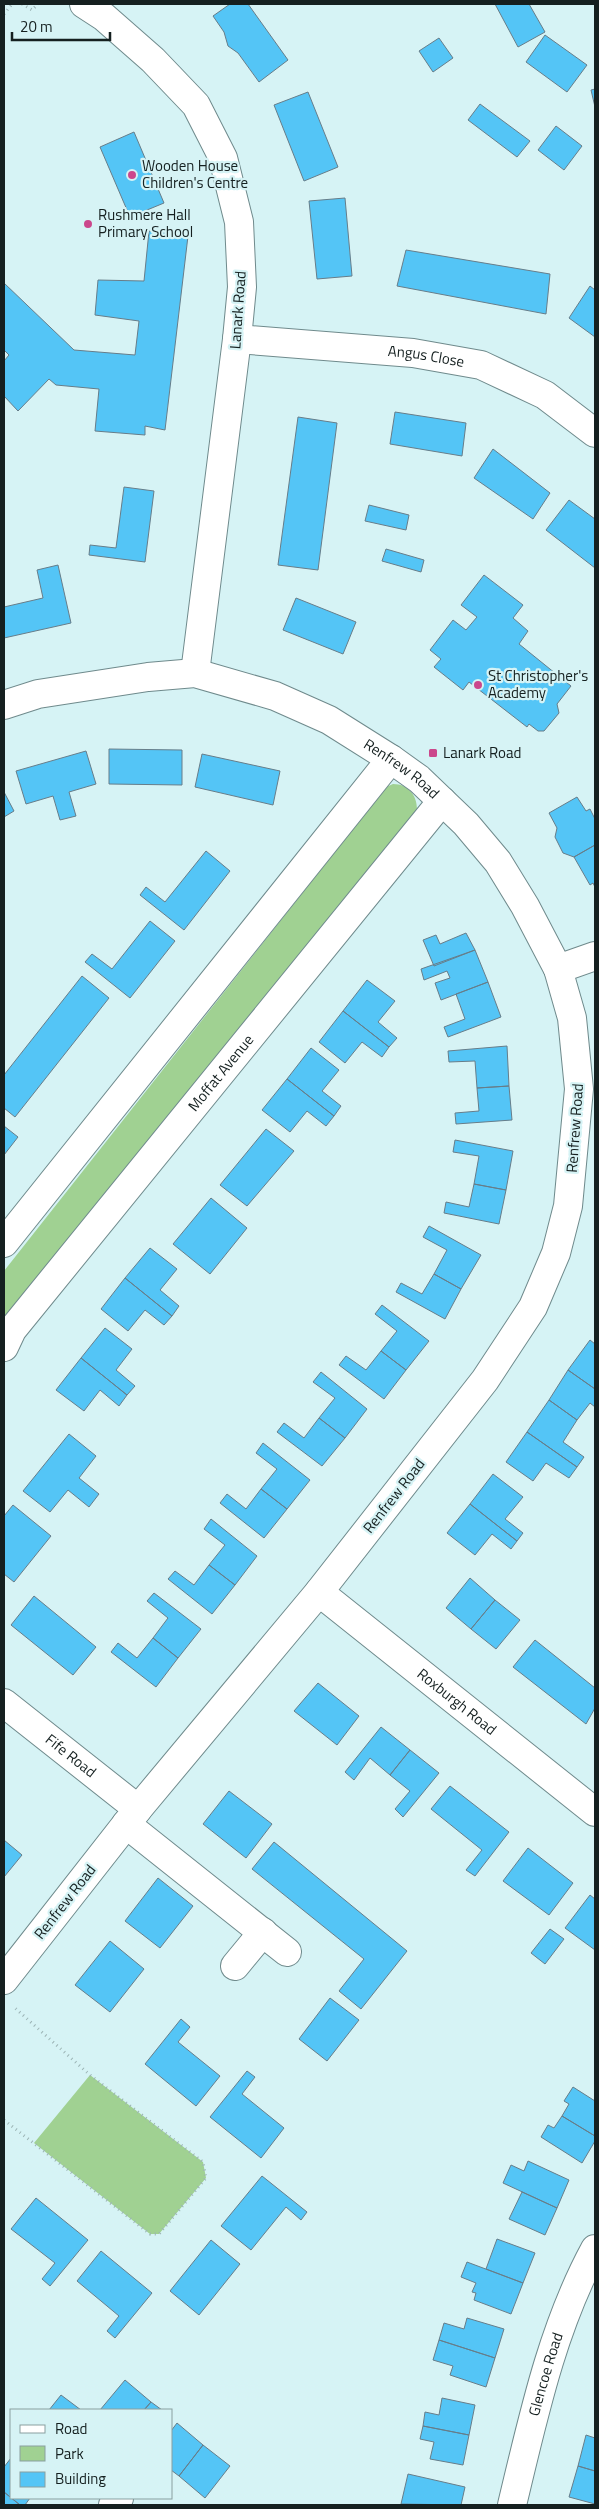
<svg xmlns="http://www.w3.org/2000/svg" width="599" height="2509" viewBox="0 0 599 2509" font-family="'Titillium Web',sans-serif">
	<rect width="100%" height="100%" fill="#d6f3f5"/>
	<path fill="#a0d192" d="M393,784C408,784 417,795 417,809L4,1322V1271L386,787Z
		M90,2075L203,2162L206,2178L159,2234H150L34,2143Z"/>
	<path fill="#54c5f6" stroke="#677d89" d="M230,4H248L288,60L259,82L238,53L228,46L224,32L213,16Z
		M495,4H529L545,32L518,47Z
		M545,35L587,65L567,92L526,62Z
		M439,38L453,58L433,72L419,51Z
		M595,89V107L591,90Z
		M308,92L338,167L304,181L274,105Z
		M480,104L530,141L517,157L468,120Z
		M556,126L582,146L564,170L538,150Z
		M134,132L164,203L130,217L100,147Z
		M345,198L352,276L317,279L309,201Z
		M149,231L188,236L165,430L145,426V435L95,431L99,389L56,385L49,379L18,411L4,396V361L9,355L4,350V283L74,350L135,355L139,321L95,315L98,280L144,281Z
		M406,250L550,274L546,314L397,286Z
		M590,286L595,290V337L569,318Z
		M395,412L466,423L462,456L390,444Z
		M298,417L337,423L318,570L278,565Z
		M493,449L550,493L533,519L474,478Z
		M124,487L154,491L145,562L89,555L90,545L116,548Z
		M569,500L595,519V568L546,530Z
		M369,505L409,515L406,530L365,521Z
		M386,549L424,560L421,572L382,561Z
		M58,565L71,623L4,638V607L43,598L37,570Z
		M484,575L523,605L513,618L528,631L519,644L571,686L557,704L559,713L544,731H538L529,724L527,727L469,682L463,690L434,667L441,659L430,650L453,620L466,630L477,617L461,605Z
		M296,598L356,622L343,654L283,630Z
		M109,749L182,750V785L109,784Z
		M86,751L96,784L69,792L76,816L60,820L53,796L26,804L16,771Z
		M202,754L280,771L273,805L195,787Z
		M4,792L14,811L4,817Z
		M577,797L586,811L590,809L595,819V845L574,857L563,853L555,837L557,828L549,813Z
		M595,845V887L593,883L590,885L574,857Z
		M206,851L230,871L184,930L140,895L146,887L165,902Z
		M150,921L175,941L130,998L85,962L92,954L112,969Z
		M466,933L475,950L434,966L423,940L436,935L440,944Z
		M475,950L488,982L441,1000L435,983L450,978L447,971L424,980L421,969Z
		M82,976L109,998L15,1117L4,1108V1075Z
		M367,980L395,1001L378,1022L397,1038L389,1047L343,1011Z
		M488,982L501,1017L448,1037L444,1027L465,1019L456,994Z
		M343,1011L389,1047L382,1057L362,1042L345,1063L319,1042Z
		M507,1046L509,1086L477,1088L475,1061L449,1062L448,1051Z
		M311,1048L339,1070L322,1091L341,1106L334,1116L287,1079Z
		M287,1079L334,1116L326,1126L307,1111L290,1132L262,1110Z
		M509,1086L512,1120L456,1124L455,1113L479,1111L477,1088Z
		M4,1126L18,1137L4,1155Z
		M266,1129L294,1151L247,1206L220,1185Z
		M455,1140L513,1151L506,1190L474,1184L479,1156L453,1152Z
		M474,1184L506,1190L499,1224L444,1213L446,1202L469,1207Z
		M211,1198L247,1228L210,1274L173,1244Z
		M429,1226L481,1255L461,1289L434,1274L447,1250L423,1237Z
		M150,1248L177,1269L160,1290L179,1306L172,1316L125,1278Z
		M434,1274L461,1289L445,1319L396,1292L401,1283L422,1294Z
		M125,1278L172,1316L164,1325L145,1310L128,1331L101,1309Z
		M382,1305L429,1341L406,1370L381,1351L397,1331L375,1314Z
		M105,1328L132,1349L116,1370L135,1386L127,1395L81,1358Z
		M590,1340L595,1344V1389L568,1370Z
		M381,1351L406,1370L384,1399L339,1365L346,1356L366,1370Z
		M81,1358L127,1395L119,1406L100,1390L84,1411L56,1390Z
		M568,1370L595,1389V1407L590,1403L577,1420L549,1400Z
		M321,1372L367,1409L345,1438L319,1418L335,1398L313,1382Z
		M549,1400L577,1420L563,1442L584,1457L577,1467L527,1432Z
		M319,1418L345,1438L322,1466L277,1432L284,1423L304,1438Z
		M527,1432L577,1467L569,1478L546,1463L533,1481L506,1462Z
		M69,1434L96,1456L79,1478L99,1494L89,1507L68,1490L50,1512L23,1491Z
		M263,1443L310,1480L287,1509L261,1489L277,1469L256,1453Z
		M493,1474L523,1497L505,1519L523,1533L517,1541L470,1504Z
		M261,1489L287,1509L264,1538L220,1503L227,1494L246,1509Z
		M470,1504L517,1541L511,1549L492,1534L475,1555L447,1533Z
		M13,1505L51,1536L14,1582L4,1574V1516Z
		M211,1519L257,1556L235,1585L209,1565L225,1545L204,1529Z
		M209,1565L235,1585L212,1614L168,1579L175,1571L194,1585Z
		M470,1578L495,1600L471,1629L446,1608Z
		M154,1593L201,1629L178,1658L153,1638L168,1618L147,1601Z
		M34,1596L96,1647L73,1675L11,1625Z
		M495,1600L520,1620L496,1649L471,1629Z
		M153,1638L178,1658L156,1687L111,1652L118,1643L137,1658Z
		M535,1640L595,1688V1708L586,1724L513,1667Z
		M318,1683L359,1716L337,1745L294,1711Z
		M381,1727L410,1750L390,1775L370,1758L354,1780L345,1772Z
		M410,1750L439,1773L403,1817L395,1809L410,1791L390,1775Z
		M450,1786L509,1832L475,1876L466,1870L482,1850L431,1809Z
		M229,1791L272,1824L246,1858L203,1824Z
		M4,1840L22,1855L4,1877Z
		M274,1842L407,1951L361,2009L339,1991L364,1959L252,1869Z
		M528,1848L573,1883L549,1915L503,1881Z
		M158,1878L193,1906L160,1948L125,1921Z
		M590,1895L595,1899V1950L565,1928Z
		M550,1929L564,1939L545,1964L531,1953Z
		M110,1941L144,1969L110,2012L75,1985Z
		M330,1998L359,2020L327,2061L299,2039Z
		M181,2019L190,2027L178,2042L220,2076L196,2106L145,2064Z
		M247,2071L255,2077L242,2094L284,2128L261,2158L210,2117Z
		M573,2087L595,2101V2136L562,2116L569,2104L564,2101Z
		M562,2116L595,2136V2141L582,2163L541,2137L548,2125L554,2128Z
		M528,2161L569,2180L557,2208L503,2183L511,2165L524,2171Z
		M262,2176L307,2212L301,2220L286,2207L251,2250L221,2226Z
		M522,2192L557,2208L545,2235L509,2219Z
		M36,2198L88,2240L50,2286L42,2279L55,2263L11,2229Z
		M497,2239L535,2253L523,2283L486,2269Z
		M211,2240L240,2264L199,2315L170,2291Z
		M101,2251L152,2293L115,2338L107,2331L119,2316L77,2281Z
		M467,2262L523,2283L511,2314L474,2300L476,2293L472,2292L476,2283L461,2277Z
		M467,2318L504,2329L495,2358L439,2340L444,2323L464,2329Z
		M439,2340L495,2358L486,2387L450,2375L453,2366L433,2360Z
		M125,2380L151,2402L144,2410H100Z
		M61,2395L81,2410H49Z
		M442,2398L475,2405L469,2435L423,2426L425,2412L439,2415Z
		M151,2402L162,2410H144Z
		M177,2423L203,2445L179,2476L171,2470V2431Z
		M423,2426L469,2435L463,2465L430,2459L434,2442L420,2439Z
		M586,2435L595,2438V2471L578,2466Z
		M203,2445L230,2466L205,2498L179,2476Z
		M11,2458V2498H30L25,2505H20L4,2492V2467Z
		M578,2466L595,2471V2504L569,2497Z
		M408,2474L465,2487L461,2505L401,2504Z
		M4,2492L20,2505H4Z"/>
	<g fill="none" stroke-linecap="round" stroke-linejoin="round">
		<g stroke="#6f8a8c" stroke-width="30">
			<g id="minor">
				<path d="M84,4L104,17L153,60L196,105L223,158L239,222L242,287L237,339L195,673"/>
				<path id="s1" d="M237,339L413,353L481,365L545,395L595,433"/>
				<path id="s2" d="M4,705L38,694L148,677L195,673L275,696L329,720L391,759L419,779L466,824L498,862L525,906L558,969L572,1018L579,1089L568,1206L556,1253L533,1307L485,1380L319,1592L138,1809L4,1980"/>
				<path d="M558,969L595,956"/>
				<path d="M4,1243L391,759"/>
				<path id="s3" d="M4,1347L12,1330L442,801"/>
				<path id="s4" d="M319,1592L595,1812"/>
				<path id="s5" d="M4,1703L138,1809"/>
				<path d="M126,1824L287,1952"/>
				<path d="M235,1966L263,1932"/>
				<path d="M113,2505L119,2498"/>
				<path id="s6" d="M512,2505C533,2418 552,2328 595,2249"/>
			</g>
		</g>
		<path stroke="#9cb4b5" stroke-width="3" stroke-dasharray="1 4" stroke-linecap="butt" d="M22,4L32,10L38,4
			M4,14L12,4
			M4,2120L150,2234H159L206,2178L203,2162L90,2075L15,2008"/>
		<use href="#minor" stroke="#fff" stroke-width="28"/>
	</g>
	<g fill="#cb478c" stroke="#d6f3f5" stroke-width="2">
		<circle cx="132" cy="175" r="5"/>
		<circle cx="88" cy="224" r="5"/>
		<circle cx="478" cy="685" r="5"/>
		<rect x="428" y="748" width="10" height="10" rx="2.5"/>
	</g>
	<g text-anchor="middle" stroke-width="4.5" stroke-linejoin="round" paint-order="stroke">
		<g font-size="15" fill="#152020" stroke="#d6f3f5" text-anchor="start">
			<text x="142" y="171">Wooden House<tspan x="142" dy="17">Children's Centre</tspan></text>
			<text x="98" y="220">Rushmere Hall<tspan x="98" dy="17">Primary School</tspan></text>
			<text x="488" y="681">St Christopher's<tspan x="488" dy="17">Academy</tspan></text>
			<text x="443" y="758">Lanark Road</text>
		</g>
		<g font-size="15" fill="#152020" stroke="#d6f3f5">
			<text transform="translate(238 310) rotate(-86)" y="5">Lanark Road</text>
			<text dy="5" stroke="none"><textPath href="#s1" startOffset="190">Angus Close</textPath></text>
			<text dy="5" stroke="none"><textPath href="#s2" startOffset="424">Renfrew Road</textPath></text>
			<text dy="5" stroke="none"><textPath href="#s3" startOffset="350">Moffat Avenue</textPath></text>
			<text transform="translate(575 1128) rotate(-86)" y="5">Renfrew Road</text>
			<text transform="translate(394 1496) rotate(-52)" y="5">Renfrew Road</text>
			<text dy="5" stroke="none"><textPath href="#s4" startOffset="176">Roxburgh Road</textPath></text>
			<text dy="5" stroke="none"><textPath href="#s5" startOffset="85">Fife Road</textPath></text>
			<text transform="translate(65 1902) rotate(-52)" y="5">Renfrew Road</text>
			<text dy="5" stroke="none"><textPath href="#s6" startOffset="135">Glencoe Road</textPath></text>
		</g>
	</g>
	<rect width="599" height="2509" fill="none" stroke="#152020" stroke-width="10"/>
	<rect x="10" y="2409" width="162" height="90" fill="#d6f3f5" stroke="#899fa0"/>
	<rect x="20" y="2425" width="25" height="8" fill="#ffffff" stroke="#899fa0"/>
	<text x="55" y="2434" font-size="15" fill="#152020">Road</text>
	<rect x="20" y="2446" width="25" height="15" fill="#a0d192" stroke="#899fa0"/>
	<text x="55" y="2459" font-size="15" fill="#152020">Park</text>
	<rect x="20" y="2472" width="25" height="15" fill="#54c5f6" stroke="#899fa0"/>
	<text x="55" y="2484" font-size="15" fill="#152020">Building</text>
	<path d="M12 32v8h98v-8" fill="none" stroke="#152020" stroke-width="2.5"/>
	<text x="20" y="32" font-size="15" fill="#152020" stroke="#d6f3f5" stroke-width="4" paint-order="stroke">20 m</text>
</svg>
